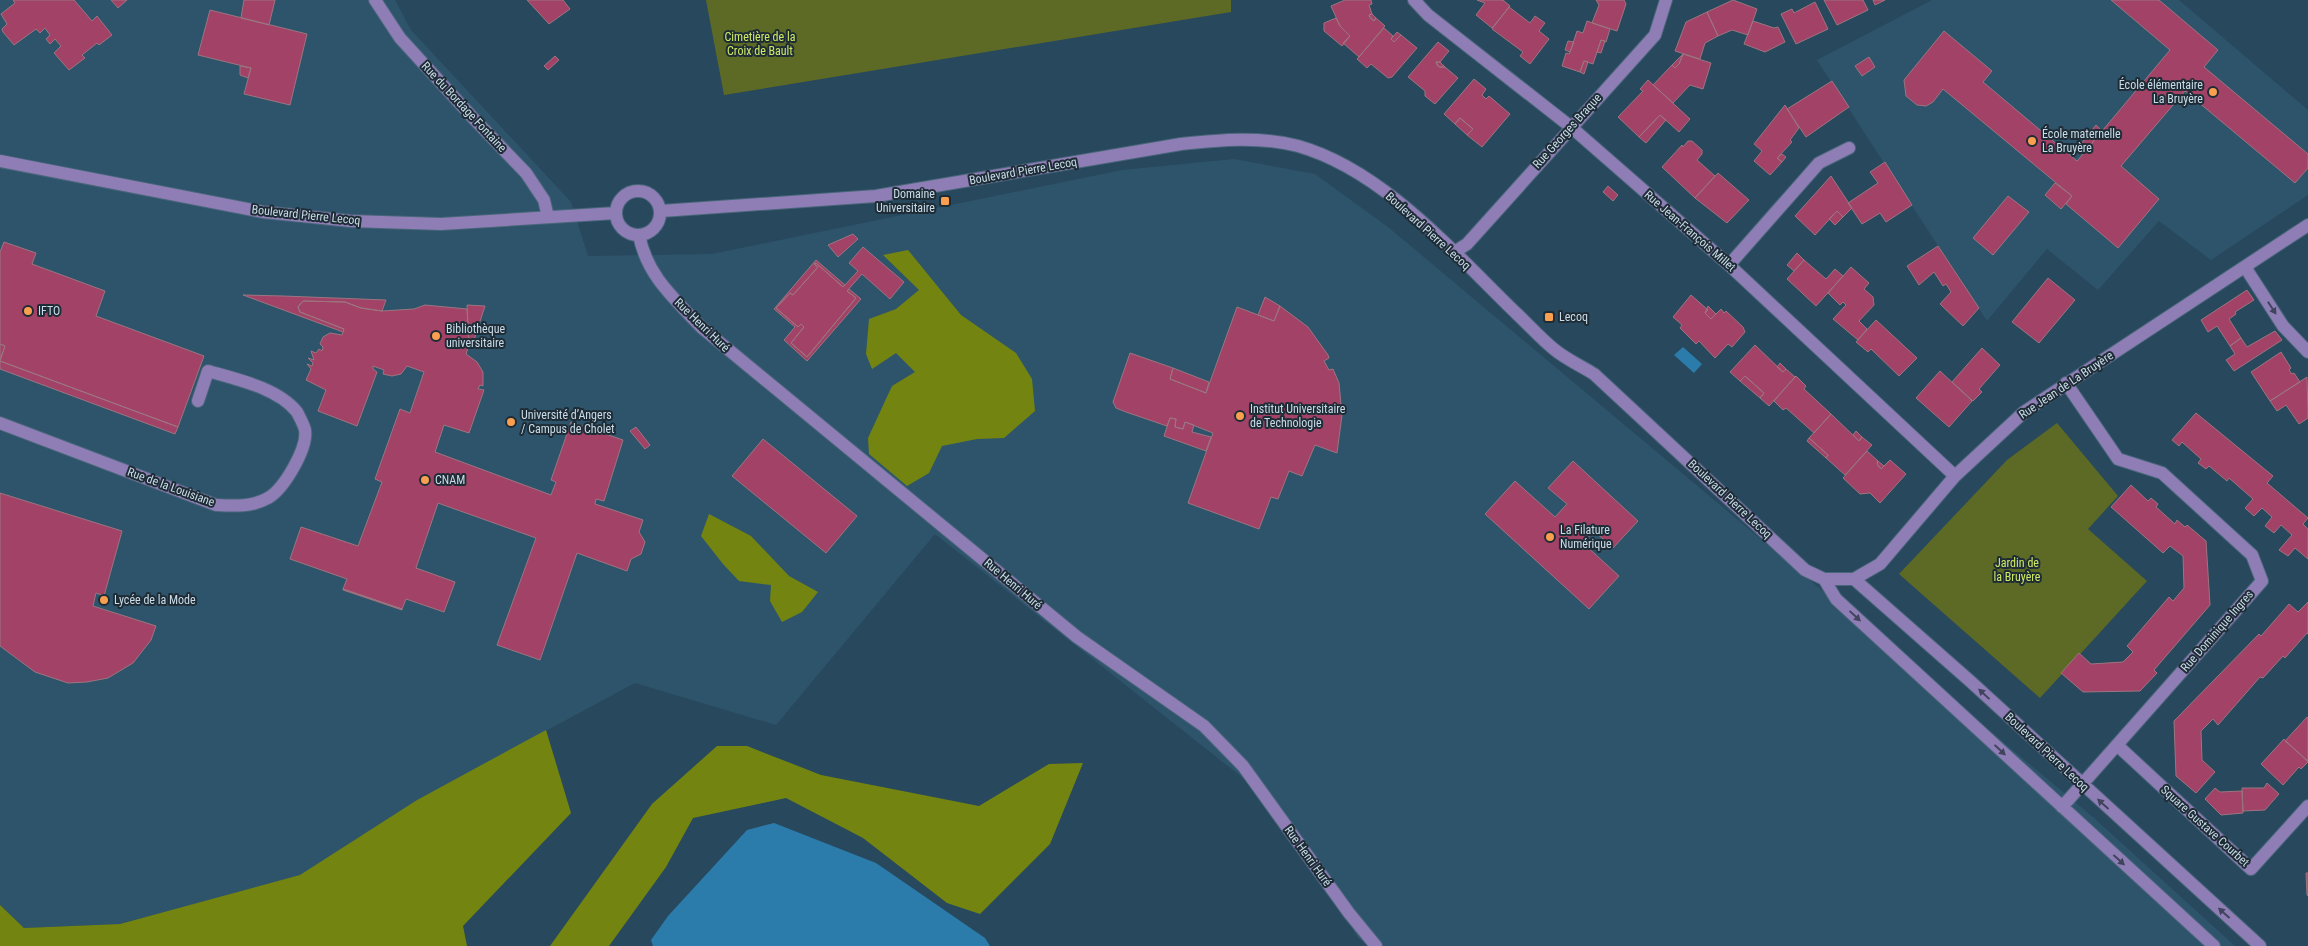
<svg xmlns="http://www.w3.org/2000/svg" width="2308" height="946" viewBox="0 0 2308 946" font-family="'Roboto Condensed',sans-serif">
	<rect width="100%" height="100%" fill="#28485d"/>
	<path fill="#2e546c" d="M0,0H395L411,30L571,202L588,256L712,254L1122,170L1234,159L1315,174L1388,227L2094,818L2235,946H1372L1358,938L1282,809L935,534L776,725L635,683L417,800L301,875L120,924L24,928L0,905Z
		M1932,0H2179L2308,110V195L2211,260L2159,221L2098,290L2047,249L1987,321L1817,60Z"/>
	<path fill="#5d6a26" d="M706,0H1231V12L724,95Z
		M2057,423L2118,496L2088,529L2147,581L2040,698L1899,574L2007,460Z"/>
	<path fill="#738510" d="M908,250L961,315L1016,353L1032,379L1035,411L1004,438L977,439L942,446L929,473L907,486L869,454L868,438L892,386L915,372L896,353L872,369L866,354L869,319L896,309L919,290L883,255Z
		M709,514L751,536L789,576L818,592L802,612L782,622L770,601L771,585L739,581L723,564L701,536Z
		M546,730L571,813L463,926L467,946H0V905L24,928L120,924L300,875L417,800Z
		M717,746H747L821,775L979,806L1049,764L1083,763L1050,844L980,914L947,903L863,838L786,798L693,818L666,867L609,946H550L652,804Z"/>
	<path fill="#2b7cab" d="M1683,347L1702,364L1694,373L1674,355Z
		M774,823L876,863L985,938L990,946H653L651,940L668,916L747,830Z"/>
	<path fill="#a24267" stroke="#9c7580" d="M13,0H74L92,21L97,16L112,35L99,45L97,43L82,55L85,58L69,70L54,53L61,46L55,39L50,44L46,39L50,35L45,28L40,33L36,29L14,45L3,32L2,29L7,24L1,14L15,3Z
		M111,0H127L118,8Z
		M244,0H275L269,25L241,18Z
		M527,0H563L570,9L549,24Z
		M1345,0H1371L1372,4L1369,5L1372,14L1369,15L1370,18L1374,21L1376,18L1385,26L1359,57L1343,43L1350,36L1340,26L1331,6Z
		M1477,0H1503L1510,6L1492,28L1476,15L1485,3Z
		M1596,0H1624L1626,4L1617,31L1592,23L1599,5Z
		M1733,0L1757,9L1748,35L1732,30L1718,36L1707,12Z
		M1824,0H1863L1868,10L1837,25Z
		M1873,0H1885L1875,5Z
		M2111,0H2159L2218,50L2204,67L2308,154V168L2295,183L2185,91L2121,166L2159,199L2118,248L2066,204L2072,196L1943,89L1933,102L1926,106L1917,105L1906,96L1904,80L1944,31L1992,71L1983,82L2077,161L2170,50Z
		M1815,2L1828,29L1796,44L1781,14L1792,9L1794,13Z
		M1509,7L1530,23L1535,16L1545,23L1539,31L1549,39L1530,64L1520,56L1523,52L1492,29Z
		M210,10L307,34L290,105L244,94L251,68L198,55Z
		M1707,12L1718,36L1705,43L1700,59L1675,51L1686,22Z
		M1372,14L1376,18L1374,21L1369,15Z
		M1336,18L1340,26L1350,36L1342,46L1324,31V23Z
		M1587,21L1610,29L1606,42L1601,40L1593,64L1584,61L1580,72L1562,66L1566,53L1569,54L1570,52L1577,31L1583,33Z
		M1753,21L1774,28L1778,27L1785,42L1765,52L1744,44Z
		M1384,28L1393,36L1391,39L1394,42L1401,35L1417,48L1392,77L1388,78L1371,64L1367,68L1357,59Z
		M1397,32L1401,35L1394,42L1391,39Z
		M1601,40L1605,41L1601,53L1597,52Z
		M1568,41L1574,42L1570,52L1565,50Z
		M1438,42L1449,51L1440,62H1436L1437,65L1439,67H1445L1458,78L1435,104L1425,96V91L1408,77Z
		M1683,54L1711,63L1703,89L1690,85L1673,103L1653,85L1672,65L1675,68L1679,64Z
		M1683,54L1679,64L1675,68L1672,65Z
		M555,56L559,60L548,70L544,66Z
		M1869,57L1875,67L1862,76L1855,66Z
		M1584,61L1588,62L1584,74L1580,72Z
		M1436,62H1440L1445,67H1439Z
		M240,66L251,68L248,78L240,75Z
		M1474,79L1486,89L1482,95L1486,99L1489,96L1510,114L1482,147L1467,135L1473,129L1460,118L1455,124L1444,114Z
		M1648,80L1690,119L1679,132L1660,115L1639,137L1618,117L1643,91L1640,89Z
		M1832,81L1849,107L1806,137L1787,109Z
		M1785,105L1799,128L1790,140L1792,142L1777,158L1782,162L1770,175L1754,161L1762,151L1754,144Z
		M1660,115L1666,120L1646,143L1639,137Z
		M1460,118L1473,129L1467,135L1455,124Z
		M2096,125L2102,131L2087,149L2081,144Z
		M1688,141H1692L1702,150V154L1697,160L1715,176L1695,198L1662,167L1682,145L1683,147Z
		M1782,154L1786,157L1782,162L1777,158Z
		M1885,162L1912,205L1886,222L1880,213L1862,224L1848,203L1878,183L1870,172Z
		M1718,173L1749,200L1727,223L1695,198Z
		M1831,176L1852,208L1843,217L1837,211L1815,235L1795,216Z
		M2055,183L2072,196L2061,209L2045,195Z
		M1608,186L1618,195L1613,201L1603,192Z
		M2008,196L2029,212L1993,255L1973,238Z
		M1837,211L1843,217L1835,225L1829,219Z
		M853,234L858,239L838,257L828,245Z
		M4,242L36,253L32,264L105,291L96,316L204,356L178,427L0,361L5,346L0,344V252Z
		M1938,246L1979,308L1963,326L1940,304L1951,292L1946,284L1943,286L1934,272L1919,285L1907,266Z
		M863,247L904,282L890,299L862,274L847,291L856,298L807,357L791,343L804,327L801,324L798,327L776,308L790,293L793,295L818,267L814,264L816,263L843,287L858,271L849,263Z
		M1797,253L1804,260L1794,271L1787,265Z
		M816,260L845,285L843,287L816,263L814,264L818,267L793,295L790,293L776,308L798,327L801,324L804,327L791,343L807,357L856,298L847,291L849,289L861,299L807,361L784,340L795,327L774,309Z
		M1804,260L1826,279L1835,269L1843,276L1816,306L1787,279Z
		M1851,267L1869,283L1864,289L1873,297L1874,305L1859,321L1867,329L1858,340L1833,319L1846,305L1843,302L1840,305L1828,293Z
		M2048,278L2075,300L2039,343L2012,322Z
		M2247,290L2254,300L2235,312L2236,314L2229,319L2241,338L2230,346L2217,326L2208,332L2201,320Z
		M243,295L283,296L386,300L382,311L361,308L345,302L303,301L300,304L298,307L300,312L344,329L343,332Z
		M1691,295L1708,310L1705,313L1711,319L1721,309L1724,313L1726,311L1743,327L1745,332L1732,347L1728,344L1715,358L1699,341L1696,344L1680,328L1682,325L1673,317Z
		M1265,297L1280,306L1274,321L1258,315Z
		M303,301L345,302L361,308L382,311L414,309L425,305L467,309L469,345L466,354L477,362L483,372V386L480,385L478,389L484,390L469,433L444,425L435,452L551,495L556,482L551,480L571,422L623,440L604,501L596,499L595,504L643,520L639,532L645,542L641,554L631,559L627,571L577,553L540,660L497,645L536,538L438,503L416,568L455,582L444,612L406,599L402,609L343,589L347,579L290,559L301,527L358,546L382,482L375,479L400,409L410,413L424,372L407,366L401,374L392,376L383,374L384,370L373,366V369L377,372L357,426L318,411L326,390L306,380L311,369L307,364L312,366L313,363L308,358L314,360L311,351L316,353L319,349L322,351L323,347L320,344L323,337L330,333L342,335L344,329L300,312L298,307Z
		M467,305L485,306L472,346L469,345Z
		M1280,306L1308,327L1328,355L1329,358L1324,361L1329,370L1333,369L1339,383L1342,415L1337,453L1315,445L1302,476L1289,471L1278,499L1271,497L1259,529L1188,503L1213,433L1185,422L1183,429L1175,427L1176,419L1170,418L1167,426L1126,412L1116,408L1113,402L1130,353L1173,368L1170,379L1206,393L1237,307L1274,321Z
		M1708,306L1716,314L1711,319L1705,313Z
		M1876,320L1917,358L1899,376L1871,349L1868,352L1856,342Z
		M2275,331L2282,340L2234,371L2226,360L2235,354L2230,346L2241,338L2247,347Z
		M0,344L5,346L0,360Z
		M1755,345L1783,372L1786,369L1795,377L1769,406L1760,398L1764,393L1745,376L1740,381L1730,372Z
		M1982,348L2000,365L1979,389L1982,392L1973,401L1952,382Z
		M2281,352L2291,368L2289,370L2292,374L2294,373L2300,382L2270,401L2251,372Z
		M0,361L178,427L175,434L0,369Z
		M1780,363L1786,369L1783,372L1777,367Z
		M1173,368L1209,382L1206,393L1170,379Z
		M1940,371L1972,401L1949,427L1916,398Z
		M1745,376L1764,393L1760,398L1740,381Z
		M1796,376L1806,386L1804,389L1831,414L1814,433L1786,408L1783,410L1774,401Z
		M2307,377L2308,418L2299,424L2286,405L2277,411L2270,401Z
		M2196,413L2273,476L2267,483L2308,518L2303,524L2308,529V559L2295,548L2288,556L2279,550L2292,535L2281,525L2274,533L2265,526L2272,517L2262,508L2254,516L2245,508L2253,499L2229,478L2227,481L2209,466L2206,469L2198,463L2201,459L2182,442L2179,446L2172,440Z
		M1831,414L1859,441L1862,437L1872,445L1845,475L1826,458L1828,455L1809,438Z
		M1170,418L1176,419L1175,427L1183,429L1185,422L1194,425L1192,432L1211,437L1206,451L1164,436Z
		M636,427L650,445L645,449L630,431Z
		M1856,431L1862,437L1859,441L1853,435Z
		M1809,438L1828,455L1826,458L1807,441Z
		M763,439L857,516L826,553L732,476Z
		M1867,451L1878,461L1877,464L1881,469L1890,460L1906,474L1880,503L1870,493L1860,494L1843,478Z
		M1573,461L1638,521L1613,548L1594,531L1583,543L1619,576L1589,609L1485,514L1515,481L1555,517L1567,504L1548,488Z
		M1878,461L1884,466L1881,469L1877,464Z
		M2131,485L2148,501L2151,498L2158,504L2156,507L2175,524L2177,520L2185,527L2187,525L2206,541L2210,605L2154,670L2157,673L2140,691L2083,692L2061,673L2079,653L2091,664L2123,662L2133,652L2127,646L2169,597L2173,601L2184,588L2183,556L2170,546L2163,553L2111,507Z
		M0,493L122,531L104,596L96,593L93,606L156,626L151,640L133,663L108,678L87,682L68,683L35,672L0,646Z
		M343,589L402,609V610L343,590Z
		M2308,602V634L2307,633L2285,658L2283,656L2263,678L2260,677L2218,725L2213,719L2201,731L2202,760L2215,772L2196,793L2176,776L2174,721L2259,634L2261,636L2289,604L2298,612Z
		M2307,717L2308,718V761L2285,741Z
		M2284,739L2308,762L2301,769L2299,767L2283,785L2261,764Z
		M2267,783L2279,794L2265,810L2243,811L2242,788H2264Z
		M2215,788L2220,792L2242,791L2243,813L2221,815L2205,799Z
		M2306,873H2308V896L2307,895Z"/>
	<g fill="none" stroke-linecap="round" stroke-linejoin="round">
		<g stroke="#486679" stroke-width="14">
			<path id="minor" d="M375,0L400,38L474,119L526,173L544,200L548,217
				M1414,0L1428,15L1571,127L1729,265L1955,476
				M0,161L263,212L351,221L441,224L616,213
				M616 213a22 22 0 1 1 44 0a22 22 0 1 1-44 0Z
				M661,211L876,196L1181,144C1219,140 1260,136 1298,146C1383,170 1454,253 1516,313C1529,325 1541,339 1555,350C1566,359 1581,366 1594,374L1805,570L1824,579H1854L1970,681L2260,946
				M639,235C647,276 674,298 701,327L1077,637L1204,726L1243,766L1349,913L1376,946
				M1453,253L1467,244L1655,35L1666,0
				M1729,265L1819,163L1849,148
				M2245,267L2283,326L2308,352
				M0,423L216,505C235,506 252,507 268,498C284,489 308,448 305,430C304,425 299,416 297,412C278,388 236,379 208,371L198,401
				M1824,579L1836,599L2214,946
				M1854,579L1880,564L1955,476L2024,412L2308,225
				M2118,746L2251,869L2308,806
				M2062,807L2262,581L2252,555L2162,473L2118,459L2066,383"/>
		</g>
		<use href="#minor" stroke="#8f7db6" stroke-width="12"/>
	</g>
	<defs><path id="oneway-solid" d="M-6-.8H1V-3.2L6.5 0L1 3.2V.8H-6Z" transform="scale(1.25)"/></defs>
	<g fill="#40445c">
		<use href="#oneway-solid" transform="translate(2272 308) rotate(57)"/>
		<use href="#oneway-solid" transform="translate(1855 616) rotate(43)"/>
		<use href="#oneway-solid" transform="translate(1984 694) rotate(-137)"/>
		<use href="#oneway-solid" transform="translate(2000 750) rotate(43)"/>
		<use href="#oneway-solid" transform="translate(2103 804) rotate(-138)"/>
		<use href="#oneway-solid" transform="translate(2119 860) rotate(42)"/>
		<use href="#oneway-solid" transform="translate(2224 913) rotate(-138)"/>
	</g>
	<g fill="#fa9f4f" stroke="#1e2c36" stroke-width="2">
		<circle cx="2213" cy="92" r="5"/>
		<circle cx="2032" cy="141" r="5"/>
		<rect x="940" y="196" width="10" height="10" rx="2.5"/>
		<circle cx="28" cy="311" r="5"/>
		<rect x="1544" y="312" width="10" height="10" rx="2.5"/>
		<circle cx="436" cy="336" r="5"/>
		<circle cx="1240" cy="416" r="5"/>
		<circle cx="511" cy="422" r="5"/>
		<circle cx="425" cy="480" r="5"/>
		<circle cx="1550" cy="537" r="5"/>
		<circle cx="104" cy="600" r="5"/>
	</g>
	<g text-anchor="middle" stroke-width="4" stroke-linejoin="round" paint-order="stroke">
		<g font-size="12" fill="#d0ea63" stroke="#1e2c36">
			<text x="760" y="41">Cimetière de la<tspan x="760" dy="14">Croix de Bault</tspan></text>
			<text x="2017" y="567">Jardin de<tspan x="2017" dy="14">la Bruyère</tspan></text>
		</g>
		<g font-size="12" fill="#cadce9" stroke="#1e2c36" text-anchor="start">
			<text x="2203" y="89" text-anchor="end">École élémentaire<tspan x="2203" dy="14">La Bruyère</tspan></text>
			<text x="2042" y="138">École maternelle<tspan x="2042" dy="14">La Bruyère</tspan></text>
			<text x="935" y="198" text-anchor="end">Domaine<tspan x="935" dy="14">Universitaire</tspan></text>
			<text x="38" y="315">IFTO</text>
			<text x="1559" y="321">Lecoq</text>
			<text x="446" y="333">Bibliothèque<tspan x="446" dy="14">universitaire</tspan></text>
			<text x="1250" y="413">Institut Universitaire<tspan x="1250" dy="14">de Technologie</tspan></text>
			<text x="521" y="419">Université d’Angers<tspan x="521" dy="14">/ Campus de Cholet</tspan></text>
			<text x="435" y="484">CNAM</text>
			<text x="1560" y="534">La Filature<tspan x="1560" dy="14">Numérique</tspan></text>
			<text x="114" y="604">Lycée de la Mode</text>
		</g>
		<g font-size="12" fill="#cadce9" stroke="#1e2c36">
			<text transform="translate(464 107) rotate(47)" y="4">Rue du Bordage Fontaine</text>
			<text transform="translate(1567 131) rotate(-48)" y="4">Rue Georges Braque</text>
			<text transform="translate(1023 171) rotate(-10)" y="4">Boulevard Pierre Lecoq</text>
			<text transform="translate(306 215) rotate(6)" y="4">Boulevard Pierre Lecoq</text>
			<text transform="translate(1428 231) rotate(42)" y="4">Boulevard Pierre Lecoq</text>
			<text transform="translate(1690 231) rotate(41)" y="4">Rue Jean-François Millet</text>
			<text transform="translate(702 325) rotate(44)" y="4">Rue Henri Huré</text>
			<text transform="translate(2066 385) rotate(-34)" y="4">Rue Jean de La Bruyère</text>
			<text transform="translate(171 487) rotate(20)" y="4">Rue de la Louisiane</text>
			<text transform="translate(1730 499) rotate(43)" y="4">Boulevard Pierre Lecoq</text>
			<text transform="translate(1013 584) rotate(40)" y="4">Rue Henri Huré</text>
			<text transform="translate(2217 631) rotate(-49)" y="4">Rue Dominique Ingres</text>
			<text transform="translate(2047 752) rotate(43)" y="4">Boulevard Pierre Lecoq</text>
			<text transform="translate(2205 826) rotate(42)" y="4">Square Gustave Courbet</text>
			<text transform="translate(1308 856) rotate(54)" y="4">Rue Henri Huré</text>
		</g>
	</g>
</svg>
